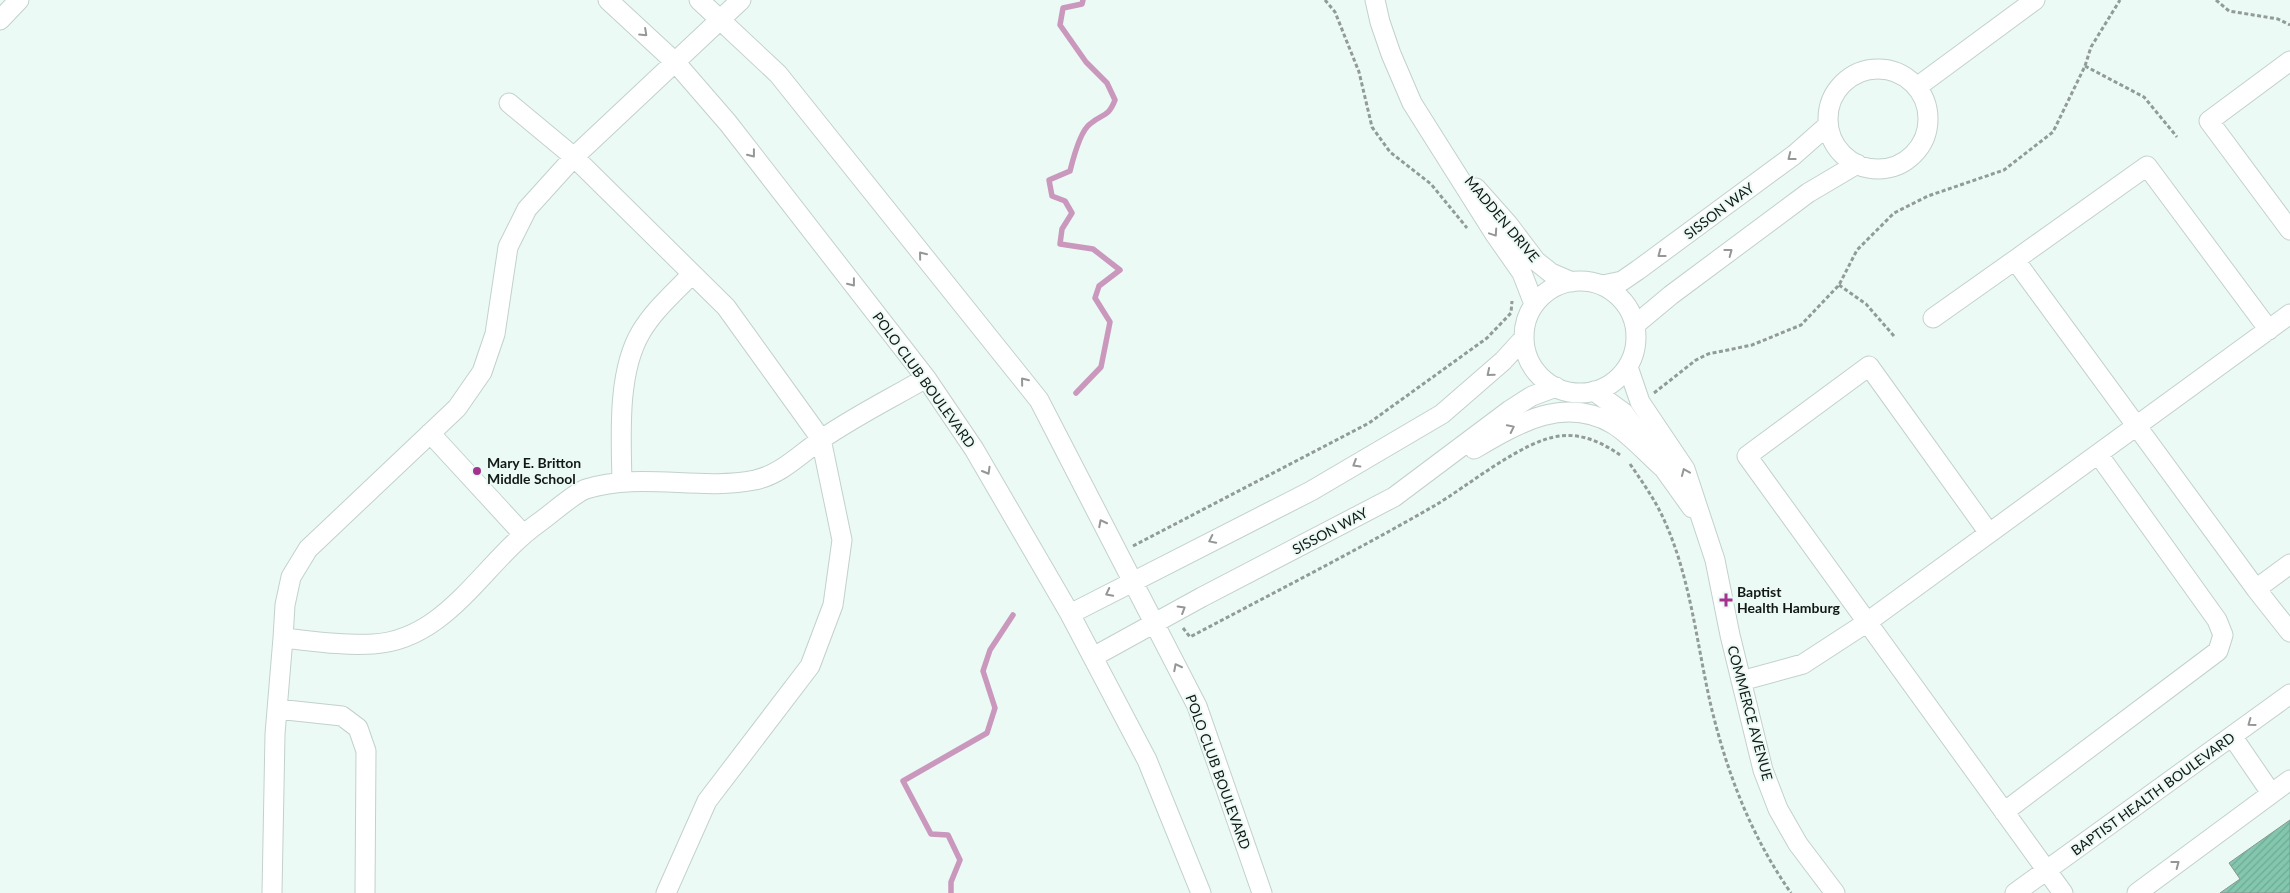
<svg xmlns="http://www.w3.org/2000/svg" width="2290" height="893" viewBox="0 0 2290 893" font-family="Lato,sans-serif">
	<defs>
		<pattern id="building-hatch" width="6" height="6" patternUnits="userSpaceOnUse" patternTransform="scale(1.25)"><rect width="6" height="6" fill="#83c7ae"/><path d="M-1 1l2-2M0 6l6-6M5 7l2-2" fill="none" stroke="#70aa95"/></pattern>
	</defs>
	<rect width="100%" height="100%" fill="#ebfaf4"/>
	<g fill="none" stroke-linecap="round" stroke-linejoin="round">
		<path stroke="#ca98bd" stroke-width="5.5" d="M1076,393L1101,367L1110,322L1095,298L1099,286L1120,270L1093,249L1060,244L1062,229L1072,213L1065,201L1052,196L1049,180L1070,171C1073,159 1080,131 1090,124C1103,113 1108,118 1115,100L1107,83L1086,62L1060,25L1063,8L1082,4L1083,0
			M951,893V882L960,860L948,835L931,834L903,781L987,733L995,708L983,671L990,650L1013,615"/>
	</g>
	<path fill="url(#building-hatch)" stroke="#879590" d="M2290,820V893H2220L2240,879L2229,863Z"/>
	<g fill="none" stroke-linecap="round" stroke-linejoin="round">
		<g stroke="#c2d1cb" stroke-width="21">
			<path id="minor" d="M608,0L676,63L728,123L926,378L974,449L1070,614L1147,760L1201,893
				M699,0L778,74L1039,400L1197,706L1262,893
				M741,0L574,157L527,209L508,247L495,334L482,372L457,408L308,549L291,577L285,605L283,638C312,641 344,646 373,644C447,640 483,563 537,524C549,516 574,493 586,489C641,472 699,491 755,480C782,474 800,454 822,439C855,416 892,398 926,378
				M1375,0L1380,22L1391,54L1412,103L1494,233L1522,273L1534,304
				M0,20L19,0
				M2290,61L2209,121L2290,230
				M1828 119a50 50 0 1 1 100 0a50 50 0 1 1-100 0Z
				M1917,87L2035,0
				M509,103L574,157L726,307L821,439L842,540L833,605L810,666L707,801L666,893
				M1476,188L1508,224L1536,261L1551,273L1572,282
				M2015,260L2147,166L2269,330
				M1524 337a56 56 0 1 1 112 0a56 56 0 1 1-112 0Z
				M1603,285L1622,281L1638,270L1794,155L1828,125
				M1933,318L2015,260L2256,589L2290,564
				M1635,325L1671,295L1808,193L1857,164
				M1628,367L1640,402L1685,469L1715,560L1730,635L1763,770L1778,809L1798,844L1835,893
				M1594,391L1624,413L1692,508
				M430,433L523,534
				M1474,449C1517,424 1564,395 1613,424C1631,435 1646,453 1662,467
				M622,482C621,436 617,372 641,332C654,310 674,293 691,275
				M1989,533L1869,366L1747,456L2063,893
				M2256,589L2290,632
				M1070,614L1311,491L1442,414L1503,361L1524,338
				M1093,657L1202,597L1394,497L1510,410L1532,396L1556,387
				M1741,681L1803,664L1866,623L2290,314
				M277,709L342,716L358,728L366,751L365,893
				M2232,736L2271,793
				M2004,812L2218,651L2223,635L2217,620L2098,454
				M272,893L275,734L283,638
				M2015,893L2290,694
				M2137,893L2290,780"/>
		</g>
		<path stroke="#919c97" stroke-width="3" stroke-dasharray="4 2.5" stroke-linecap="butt" d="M1325,0L1335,12L1359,72L1372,127L1390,152L1431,184L1467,228
			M2216,0L2229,11L2278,19L2290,25
			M2085,66L2144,97L2177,137
			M1839,285L1866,304L1894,336
			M1654,393L1696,360L1708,354L1752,345L1801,325L1839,285L1857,250L1894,213L1928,196L2004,170L2053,132L2085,66L2091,47L2120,0
			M1630,464C1643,483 1656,501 1665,522C1691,580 1697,646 1711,706C1727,773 1751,836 1791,893
			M1133,546L1369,423L1487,338L1511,313L1512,301
			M1183,628L1190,637C1271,594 1354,552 1434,506C1468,486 1523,440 1560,436C1582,433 1603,443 1620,455"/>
		<use href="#minor" stroke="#fff" stroke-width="19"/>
	</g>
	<defs><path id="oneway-chevron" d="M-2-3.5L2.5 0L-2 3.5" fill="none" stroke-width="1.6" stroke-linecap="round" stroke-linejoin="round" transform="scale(1.25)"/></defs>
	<g stroke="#949796">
		<use href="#oneway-chevron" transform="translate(644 33) rotate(43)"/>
		<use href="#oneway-chevron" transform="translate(752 154) rotate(52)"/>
		<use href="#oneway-chevron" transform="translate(1791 157) rotate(142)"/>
		<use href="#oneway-chevron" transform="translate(1494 233) rotate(56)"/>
		<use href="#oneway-chevron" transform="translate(1729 252) rotate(-37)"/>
		<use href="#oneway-chevron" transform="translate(1661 254) rotate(143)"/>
		<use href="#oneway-chevron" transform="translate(922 255) rotate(-129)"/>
		<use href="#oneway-chevron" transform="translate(852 283) rotate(52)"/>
		<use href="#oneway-chevron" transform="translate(1490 373) rotate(140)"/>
		<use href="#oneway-chevron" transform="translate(1024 381) rotate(-129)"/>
		<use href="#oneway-chevron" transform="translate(1511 428) rotate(-26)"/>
		<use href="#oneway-chevron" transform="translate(1356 464) rotate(149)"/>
		<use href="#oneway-chevron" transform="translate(987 471) rotate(60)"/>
		<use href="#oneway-chevron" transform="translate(1685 472) rotate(-113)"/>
		<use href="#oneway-chevron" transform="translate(1102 523) rotate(-117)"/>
		<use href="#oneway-chevron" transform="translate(1212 540) rotate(154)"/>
		<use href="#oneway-chevron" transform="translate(1109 593) rotate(153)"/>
		<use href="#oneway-chevron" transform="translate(1182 609) rotate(-31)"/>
		<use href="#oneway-chevron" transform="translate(1177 667) rotate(-117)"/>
		<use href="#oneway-chevron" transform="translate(2251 723) rotate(144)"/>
		<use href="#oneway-chevron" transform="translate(2176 864) rotate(-37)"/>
	</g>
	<g fill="#a4338f" stroke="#ebfaf4" stroke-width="2">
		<circle cx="477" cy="471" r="5"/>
		<path d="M1723.5 592.5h5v5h5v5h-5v5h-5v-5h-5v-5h5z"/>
	</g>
	<g text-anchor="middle" stroke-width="4" stroke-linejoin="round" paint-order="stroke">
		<g font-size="14" fill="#121815" stroke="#ebfaf4">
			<text transform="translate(1719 211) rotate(-37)" y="5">SISSON WAY</text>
			<text transform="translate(1502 219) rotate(50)" y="5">MADDEN DRIVE</text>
			<text transform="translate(924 380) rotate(54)" y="5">POLO CLUB BOULEVARD</text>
			<text transform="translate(1330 531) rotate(-28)" y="5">SISSON WAY</text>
			<text transform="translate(1750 713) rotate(75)" y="5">COMMERCE AVENUE</text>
			<text transform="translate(1218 772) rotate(70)" y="5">POLO CLUB BOULEVARD</text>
			<text transform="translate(2153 794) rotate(-36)" y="5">BAPTIST HEALTH BOULEVARD</text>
		</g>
		<g font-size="14" font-weight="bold" fill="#121815" stroke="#ebfaf4" text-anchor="start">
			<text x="487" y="468">Mary E. Britton<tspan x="487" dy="16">Middle School</tspan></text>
			<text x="1737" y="597">Baptist<tspan x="1737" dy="16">Health Hamburg</tspan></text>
		</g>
	</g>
</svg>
